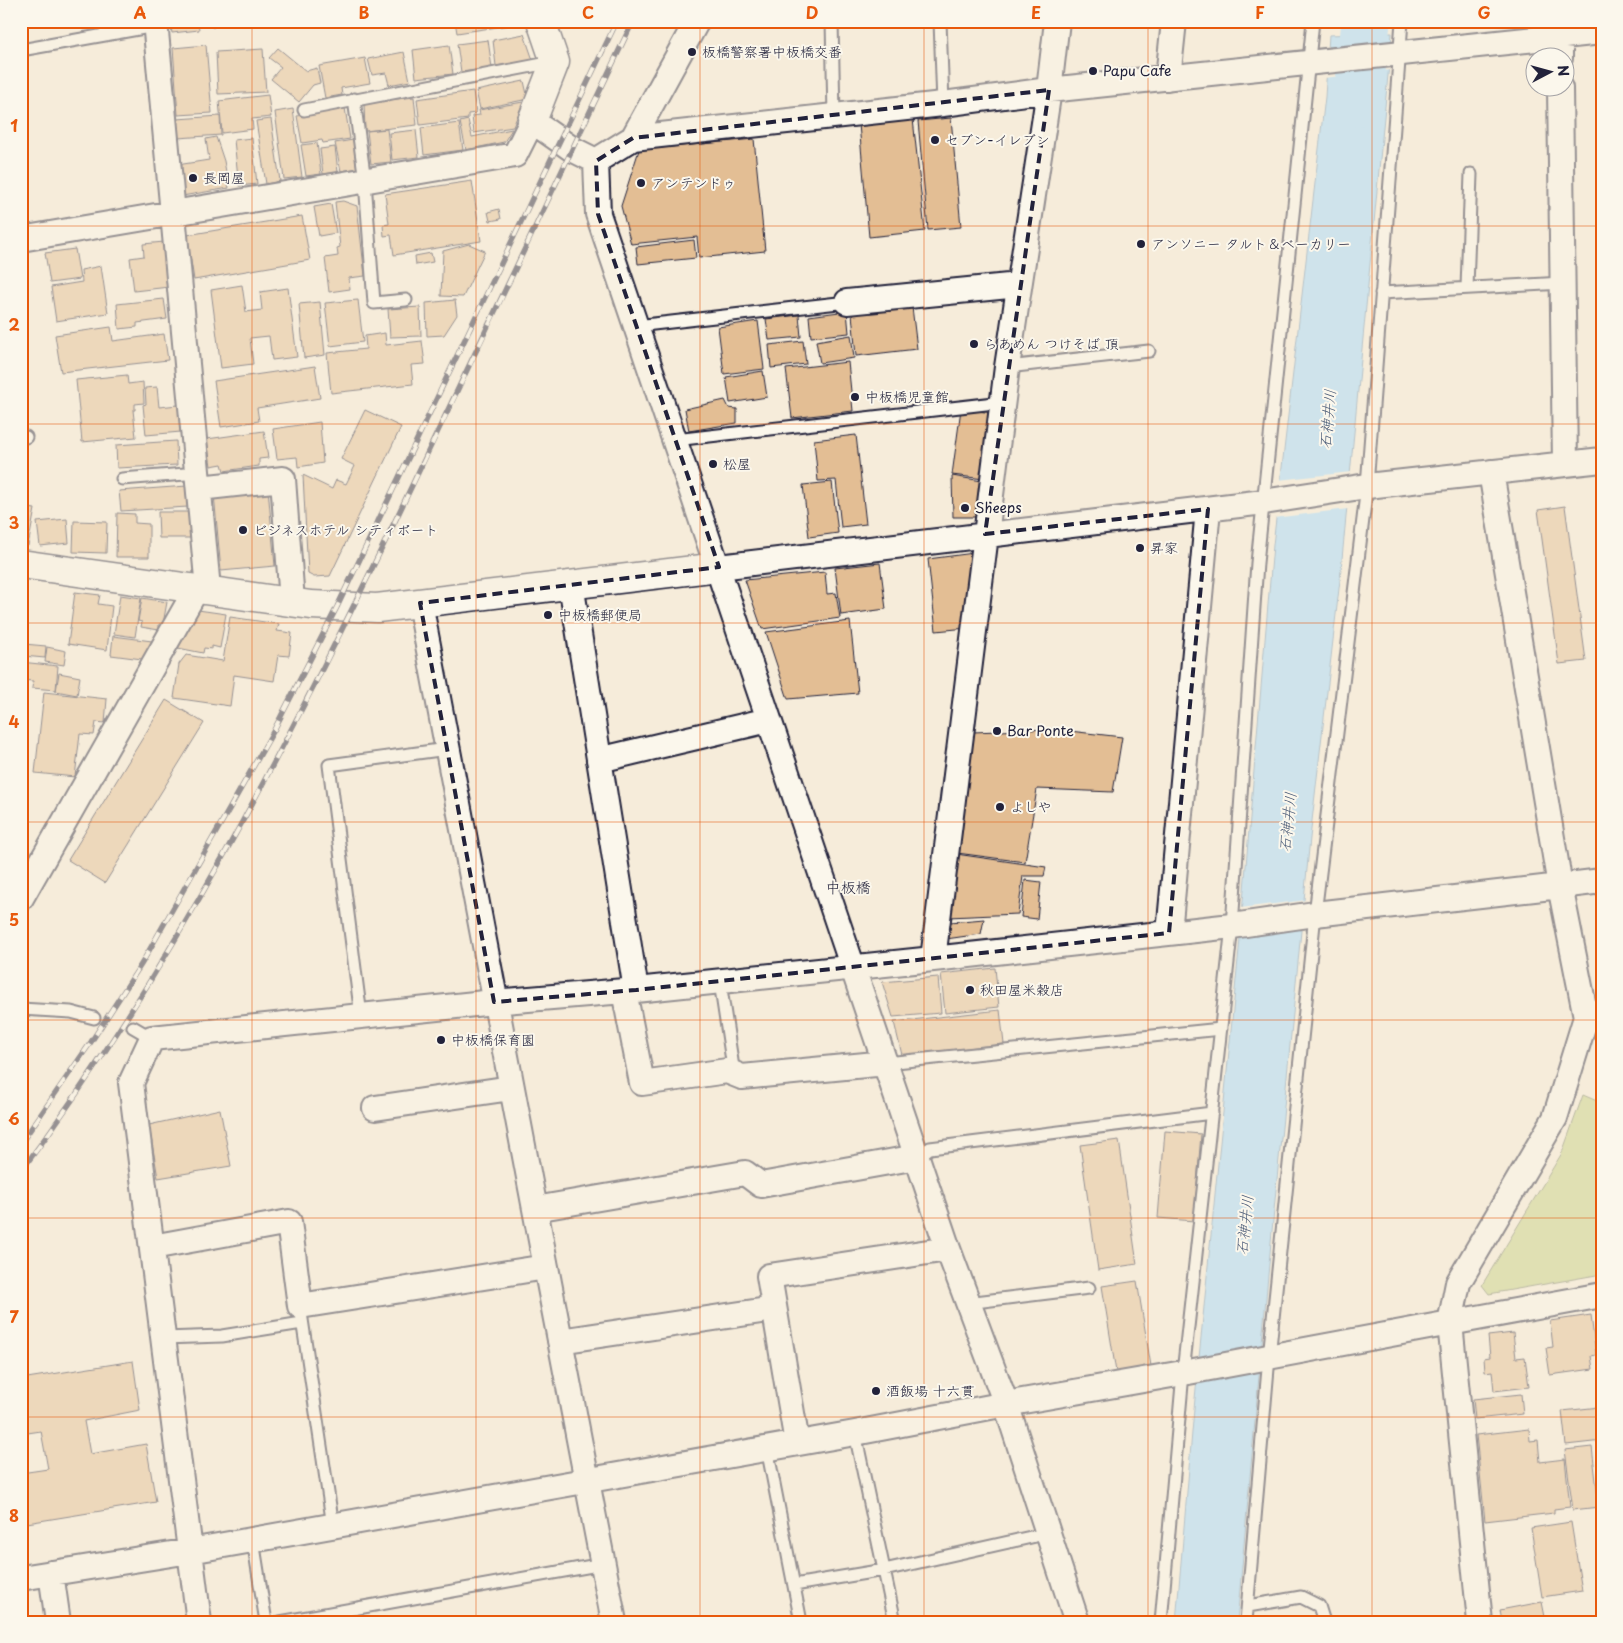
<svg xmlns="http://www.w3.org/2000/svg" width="1623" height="1643" viewBox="0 0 1623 1643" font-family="'Playpen Sans','Klee One',sans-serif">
	<rect width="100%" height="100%" fill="#f6ecda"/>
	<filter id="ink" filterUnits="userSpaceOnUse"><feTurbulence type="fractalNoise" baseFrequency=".02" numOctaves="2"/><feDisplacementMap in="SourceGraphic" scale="10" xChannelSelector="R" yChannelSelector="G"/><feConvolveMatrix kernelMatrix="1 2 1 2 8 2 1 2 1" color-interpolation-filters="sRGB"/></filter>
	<g filter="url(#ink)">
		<path fill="#c5d184" stroke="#747a60" d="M1583,1095L1597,1101L1602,1142V1274L1489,1294L1482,1285L1562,1153Z"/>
		<path fill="#9fd8ff" stroke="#6d8fb1" d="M1392,33L1340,580L1310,838L1272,1231L1237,1622H1176L1194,1409L1239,949L1273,545L1325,97L1329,35Z"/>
		<path fill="#f6ecda" d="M1393,41L1391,70L1324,78L1326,48Z
			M1351,472L1348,509L1274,518L1278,480Z
			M1307,900L1304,929L1238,938L1240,908Z"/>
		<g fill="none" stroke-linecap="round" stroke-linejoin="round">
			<path stroke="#9fd8ff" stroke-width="49" d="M1358,102L1366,21"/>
		</g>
		<path fill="#e3be94" stroke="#22223b" d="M170,21H198L199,30L172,33Z
			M209,21H218L213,28Z
			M455,21H517L518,24L457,33Z
			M524,34L533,60L496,66L493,40Z
			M488,40L492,68L461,72L457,44Z
			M206,45L212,113L178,115L173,48Z
			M449,45L453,74L416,78L413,50Z
			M278,48L306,71L317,68L320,83L313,85L299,102L271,79L281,67L269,58Z
			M263,49L266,92L218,94L216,52Z
			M404,52L410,81L389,85L386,73L372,75L368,59Z
			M365,58L370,83L341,88L342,95L325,98L319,66Z
			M524,81L528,99L480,109L476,91Z
			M473,91L476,113L468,114V119L420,125L417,99Z
			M268,95L271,117L252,119L253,129L222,133L219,101Z
			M414,97L417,125L365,131L364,103Z
			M523,102L513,127L474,133L472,116L480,115L479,110Z
			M345,108L350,139L323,143L322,140L302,143L297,116Z
			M293,109L302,177L284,179L275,112Z
			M220,116L221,135L178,138L177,119Z
			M951,118L961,227L928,230L918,121Z
			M271,119L280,181L266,184L256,121Z
			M913,119L925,231L869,237L859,124Z
			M468,120L472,137L512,129L504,142L466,150L460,122Z
			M459,123L463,150L424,155L421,128Z
			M387,129L391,162L371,164L367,131Z
			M416,130L419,157L392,160L389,133Z
			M216,137L224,161L229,188L182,196L177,165L209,160L206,139Z
			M252,138L257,184L239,186L234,140Z
			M754,139L765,251L699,258L697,237L631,244L621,206L639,150Z
			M353,140L358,168L341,171L335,143Z
			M317,143L321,174L306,176L301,145Z
			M335,147L338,172L323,174L320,149Z
			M472,181L481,241L394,255L391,235L384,236L383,225L389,224L385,194Z
			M343,201L357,206L365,276L349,278L350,289L329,292L325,258L338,256L337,248L340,247L335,202Z
			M331,204L336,233L319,236L314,207Z
			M499,209L501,219L490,221L488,212Z
			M302,216L310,260L194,280L187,235Z
			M694,240L696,258L638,264L636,247Z
			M164,242L169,287L134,291L130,258L144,256L143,244Z
			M469,244L485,251L463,297L441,296L443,251Z
			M75,249L80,279L50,283L45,253Z
			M431,253L433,262L416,265L415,256Z
			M101,266L108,313L56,321L51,287L82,282L81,270Z
			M242,285L246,312L262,310L260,292L288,288L297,357L272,360L269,336L250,338L253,364L221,368L211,290Z
			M164,299L167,319L137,323V327L119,329L117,304Z
			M358,300L363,342L330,346L325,303Z
			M455,300L457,315L444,335L427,336L426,303Z
			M320,302L325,355L304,358L299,304Z
			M420,307L421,336L390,337L388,309Z
			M912,307L917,349L856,356L852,314Z
			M847,311L849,333L811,337L809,316Z
			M799,315L801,337L769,340L766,319Z
			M758,321L764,369L724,374L718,327Z
			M111,327L113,341L164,334L168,360L61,372L55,335Z
			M385,333L386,345L422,341L425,364L411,365L413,384L331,393L327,353L366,349L365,336Z
			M851,335L854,358L820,363L816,341Z
			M803,341L806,364L771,368L769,345Z
			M848,362L853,411L792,418L786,369Z
			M315,366L320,398L257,408L259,421L221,427L214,381Z
			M763,371L767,397L730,403L726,377Z
			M127,375L128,384L143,382L144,403L135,404V410H133L136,437L82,442L76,380Z
			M157,387L159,407L178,405L181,432L146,435L143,405L146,404L145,388Z
			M725,400L729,408L737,409V423L689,431L685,409Z
			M961,409L993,413L984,479L952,475Z
			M365,410L401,427L330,576L314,577L308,574L303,475L332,489L336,480L346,484L355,466L341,459Z
			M320,422L323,463L298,467L297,457L277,459L273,429Z
			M264,431L268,458L259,459V466L224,471L222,464L211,466L207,439Z
			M856,435L866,524L841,527L836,480L818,481L814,440Z
			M176,441L177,465L117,468L116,445Z
			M952,476L982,481L977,517H953Z
			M832,482L838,533L809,537L803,485Z
			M187,486L188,507L121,511L119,491Z
			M268,489L275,566L221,571L214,494Z
			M1565,506L1586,661L1559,664L1538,510Z
			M21,507L35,509L28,546L21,544Z
			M158,512H189L190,538H159Z
			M117,513L135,514V523L149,524V557H116Z
			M67,519L69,543L40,546L37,522Z
			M74,521L107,522L106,553L73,552Z
			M974,553L967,628L936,631L928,559Z
			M880,563L886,609L841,615L835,568Z
			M825,572L827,594L836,593L840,618L762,629L745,580Z
			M75,592L100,595L98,604L112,606L107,650L68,644Z
			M120,595L141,598L135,637L114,634Z
			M142,598L167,602L163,624H159V630L141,627L142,622L138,621Z
			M198,610L226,614L220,648L212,646V649L204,648L203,653L178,648Z
			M230,617L279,624L277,631L292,633L289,656L278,655L274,681L234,675L230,706L174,698L179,664L186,655L223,661Z
			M850,621L858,693L788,699L766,632Z
			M113,636L152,641L142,659L111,655Z
			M24,644L46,646L45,658L23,656Z
			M21,647V662L58,666L56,690L32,688L33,681L21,680Z
			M47,647L66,651L64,665L45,662Z
			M59,673L80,677L77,695L56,691Z
			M44,692L107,699L105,723L96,722L94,735L80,734L75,777L35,773Z
			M166,700L204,723L105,883L68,860Z
			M1052,729L1122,737L1113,792L1037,789L1025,862L957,853L973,732Z
			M956,854L1046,867L1044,876H1023L1018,914L948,917Z
			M1025,880L1041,882L1037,919L1021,917Z
			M984,919L981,934L946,939L950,922Z
			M1599,919H1602V941Z
			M995,968L999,1007L945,1013L941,974Z
			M938,977L941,1013L893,1017L882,982Z
			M1000,1010L1004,1044L902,1055L894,1022Z
			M220,1109L231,1166L158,1178L149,1125Z
			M1165,1131L1201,1134L1194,1221L1158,1218Z
			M1119,1140L1137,1264L1098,1270L1080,1145Z
			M1137,1281L1151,1366L1116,1372L1102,1286Z
			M1591,1315L1596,1355L1591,1356L1593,1369L1550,1375L1546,1348L1553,1347L1550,1321Z
			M1513,1333L1516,1358L1525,1357L1529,1387L1494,1391L1492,1371L1485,1372L1484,1358L1490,1357L1488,1336Z
			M133,1361L140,1410L84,1421L90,1454L146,1444L156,1502L21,1524V1473L48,1469L41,1431L21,1434V1379Z
			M1521,1394L1523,1414L1475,1419L1473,1399Z
			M1600,1407L1602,1441L1566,1445L1562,1411Z
			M1529,1429L1530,1441L1538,1440L1540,1462L1565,1459L1570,1507L1554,1509V1513L1485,1521L1476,1435Z
			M1592,1447L1599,1507L1573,1510L1565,1450Z
			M1571,1522L1582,1591L1542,1597L1531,1528Z
			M1542,1602L1546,1622H1502L1500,1610Z"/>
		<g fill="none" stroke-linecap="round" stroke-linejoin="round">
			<g stroke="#22223b" stroke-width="15">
				<path id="lane" d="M832,21L834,116
					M940,21L943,104
					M21,50L155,26
					M354,99L365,181L374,303L406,300
					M304,110L553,62
					M1467,288L1471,174
					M1381,293L1563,283
					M636,326L847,302
					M1007,367L1149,351
					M21,438L26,437
					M675,440L1003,402
					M122,479L198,473
					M720,982L734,1074
					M21,1009L71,1012L94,1018
					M361,1016L329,765L447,749
					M133,1027L152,1038
					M886,1063L1221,1029
					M917,1157L930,1148L1212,1113
					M967,1303L1089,1288
					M300,1306L333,1526
					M164,1338L222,1336L302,1323
					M855,1433L895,1622
					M767,1448L801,1622
					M253,1540L266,1622
					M794,1585L884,1570L1049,1533
					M1248,1606L1301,1597L1319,1606L1324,1622
					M280,1622L603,1564
					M1161,1622L1183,1373L1232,926L1257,563L1313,21
					M1246,1622L1269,1357L1315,914L1367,486L1402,21"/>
			</g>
			<g stroke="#22223b" stroke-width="28">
				<path id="street" d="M155,21L208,589
					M1057,21L1049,90L1007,367L933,959L1232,926L1315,914L1560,886L1491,472
					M1560,21V58
					M1168,78L1174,21
					M1560,88L1565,464
					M633,138L943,104L1049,90L1602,32
					M596,161L598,214L948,1249L1006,1404L1077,1622
					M596,161L633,138L697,21
					M21,239L515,155L532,121L572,149L596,161
					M847,302L1019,285
					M199,488L283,479L292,602
					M719,567L1264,502L1367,486L1602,460
					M571,584L636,990
					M420,603L546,1267
					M599,760L769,720
					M21,898L197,588
					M1169,933L1208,509
					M624,991L642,1083L727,1071L742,1077L886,1063
					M375,1108L511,1088
					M535,1209L745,1173L761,1185L917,1157
					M152,1247L289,1222L300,1306L546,1267L614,1622
					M560,1341L774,1309
					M797,1443L769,1276L948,1249
					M51,1573L58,1622
					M21,1578L190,1551L855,1433L1006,1404L1183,1373L1450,1323L1458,1283L1555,1118L1586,1017L1560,886L1602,881
					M199,1622L131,1083L152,1038L494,1002L636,990L933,959
					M1480,1622L1450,1323L1602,1295"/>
			</g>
			<g stroke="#22223b" stroke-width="31">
				<path id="secondary" d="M532,121L555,62L541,21
					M21,564L311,605L377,608L719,567"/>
			</g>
			<use href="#lane" stroke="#fbf7ec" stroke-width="11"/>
			<use href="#street" stroke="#fbf7ec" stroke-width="24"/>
			<use href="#secondary" stroke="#fbf7ec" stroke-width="28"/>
			<g stroke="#22223b" stroke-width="5.5">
				<path id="rail" d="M21,1143L91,1042L142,963L274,730L337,607L617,21
					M21,1171C172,970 287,745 396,519C476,353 554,187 633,21"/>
			</g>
			<use href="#rail" stroke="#fbf7ec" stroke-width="4" stroke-dasharray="11" stroke-linecap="butt"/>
		</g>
	</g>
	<path d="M0 0H1623V1643H0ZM1049,90L985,534L1208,509L1169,933L636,990L494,1002L420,603L719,567L598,214L596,161L633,138Z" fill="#f6ecda" fill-opacity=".55" fill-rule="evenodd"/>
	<path fill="none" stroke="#22223b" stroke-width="4" stroke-dasharray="10 6" stroke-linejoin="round" d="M1049,90L985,534L1208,509L1169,933L636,990L494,1002L420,603L719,567L598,214L596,161L633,138Z"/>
	<path fill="none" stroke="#e8590c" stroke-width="1" stroke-opacity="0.55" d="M252,21V1622M476,21V1622M700,21V1622M924,21V1622M1148,21V1622M1372,21V1622M21,226H1602M21,424H1602M21,623H1602M21,822H1602M21,1020H1602M21,1218H1602M21,1417H1602"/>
	<g fill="#22223b" stroke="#fbf7ec" stroke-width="2">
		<circle cx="692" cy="52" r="5"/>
		<circle cx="1093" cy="71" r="5"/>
		<circle cx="935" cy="140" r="5"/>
		<circle cx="193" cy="178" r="5"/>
		<circle cx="641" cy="183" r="5"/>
		<circle cx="1141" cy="244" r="5"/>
		<circle cx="974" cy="344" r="5"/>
		<circle cx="855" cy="397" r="5"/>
		<circle cx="713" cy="464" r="5"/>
		<circle cx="965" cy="508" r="5"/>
		<circle cx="243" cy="530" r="5"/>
		<circle cx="1140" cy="548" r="5"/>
		<circle cx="548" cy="615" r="5"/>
		<circle cx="997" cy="731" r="5"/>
		<circle cx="1000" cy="807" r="5"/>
		<circle cx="970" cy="990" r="5"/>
		<circle cx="441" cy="1040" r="5"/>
		<circle cx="876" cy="1391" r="5"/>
	</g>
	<g text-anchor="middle" stroke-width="4" stroke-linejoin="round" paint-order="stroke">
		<g font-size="14" fill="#22223b" stroke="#fbf7ec" text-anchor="start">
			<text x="702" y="57">板橋警察署中板橋交番</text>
			<text x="1103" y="76">Papu Cafe</text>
			<text x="945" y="145">セブン-イレブン</text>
			<text x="203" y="183">長岡屋</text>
			<text x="651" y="188">アンテンドゥ</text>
			<text x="1151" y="249">アンソニー タルト＆ベーカリー</text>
			<text x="984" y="349">らあめん つけそば 頂</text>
			<text x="865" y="402">中板橋児童館</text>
			<text x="723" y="469">松屋</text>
			<text x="975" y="513">Sheeps</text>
			<text x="253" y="535">ビジネスホテル シティポート</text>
			<text x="1150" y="553">昇家</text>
			<text x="558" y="620">中板橋郵便局</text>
			<text x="1007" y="736">Bar Ponte</text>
			<text x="1010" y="812">よしや</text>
			<text x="980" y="995">秋田屋米穀店</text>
			<text x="451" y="1045">中板橋保育園</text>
			<text x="886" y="1396">酒飯場 十六貫</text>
		</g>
		<g font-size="15" font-style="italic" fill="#485976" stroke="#fbf7ec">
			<text transform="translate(1328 419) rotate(-85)" y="5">石神井川</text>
			<text transform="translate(1288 822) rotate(-84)" y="5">石神井川</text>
			<text transform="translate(1245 1225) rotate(-84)" y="5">石神井川</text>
		</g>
		<g font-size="15" fill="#22223b" stroke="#fbf7ec">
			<text x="848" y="893">中板橋</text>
		</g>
	</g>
	<rect width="1623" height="1643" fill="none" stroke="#fbf7ec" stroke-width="55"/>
	<g transform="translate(1550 72) rotate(84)"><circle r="24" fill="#fbf7ec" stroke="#a4a2a5"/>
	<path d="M0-4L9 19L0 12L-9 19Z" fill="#22223b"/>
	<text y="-8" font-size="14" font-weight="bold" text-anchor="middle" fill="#22223b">N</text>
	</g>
	<rect x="28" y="28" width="1568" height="1588" fill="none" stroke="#e8590c" stroke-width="2"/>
	<g font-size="16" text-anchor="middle" font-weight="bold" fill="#e8590c">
		<text x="140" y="19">A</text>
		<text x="364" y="19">B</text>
		<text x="588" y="19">C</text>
		<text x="812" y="19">D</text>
		<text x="1036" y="19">E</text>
		<text x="1260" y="19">F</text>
		<text x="1484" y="19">G</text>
		<text x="14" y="132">1</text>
		<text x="14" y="331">2</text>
		<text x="14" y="529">3</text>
		<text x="14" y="728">4</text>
		<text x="14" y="926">5</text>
		<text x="14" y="1125">6</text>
		<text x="14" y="1323">7</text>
		<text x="14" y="1522">8</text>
	</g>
</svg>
